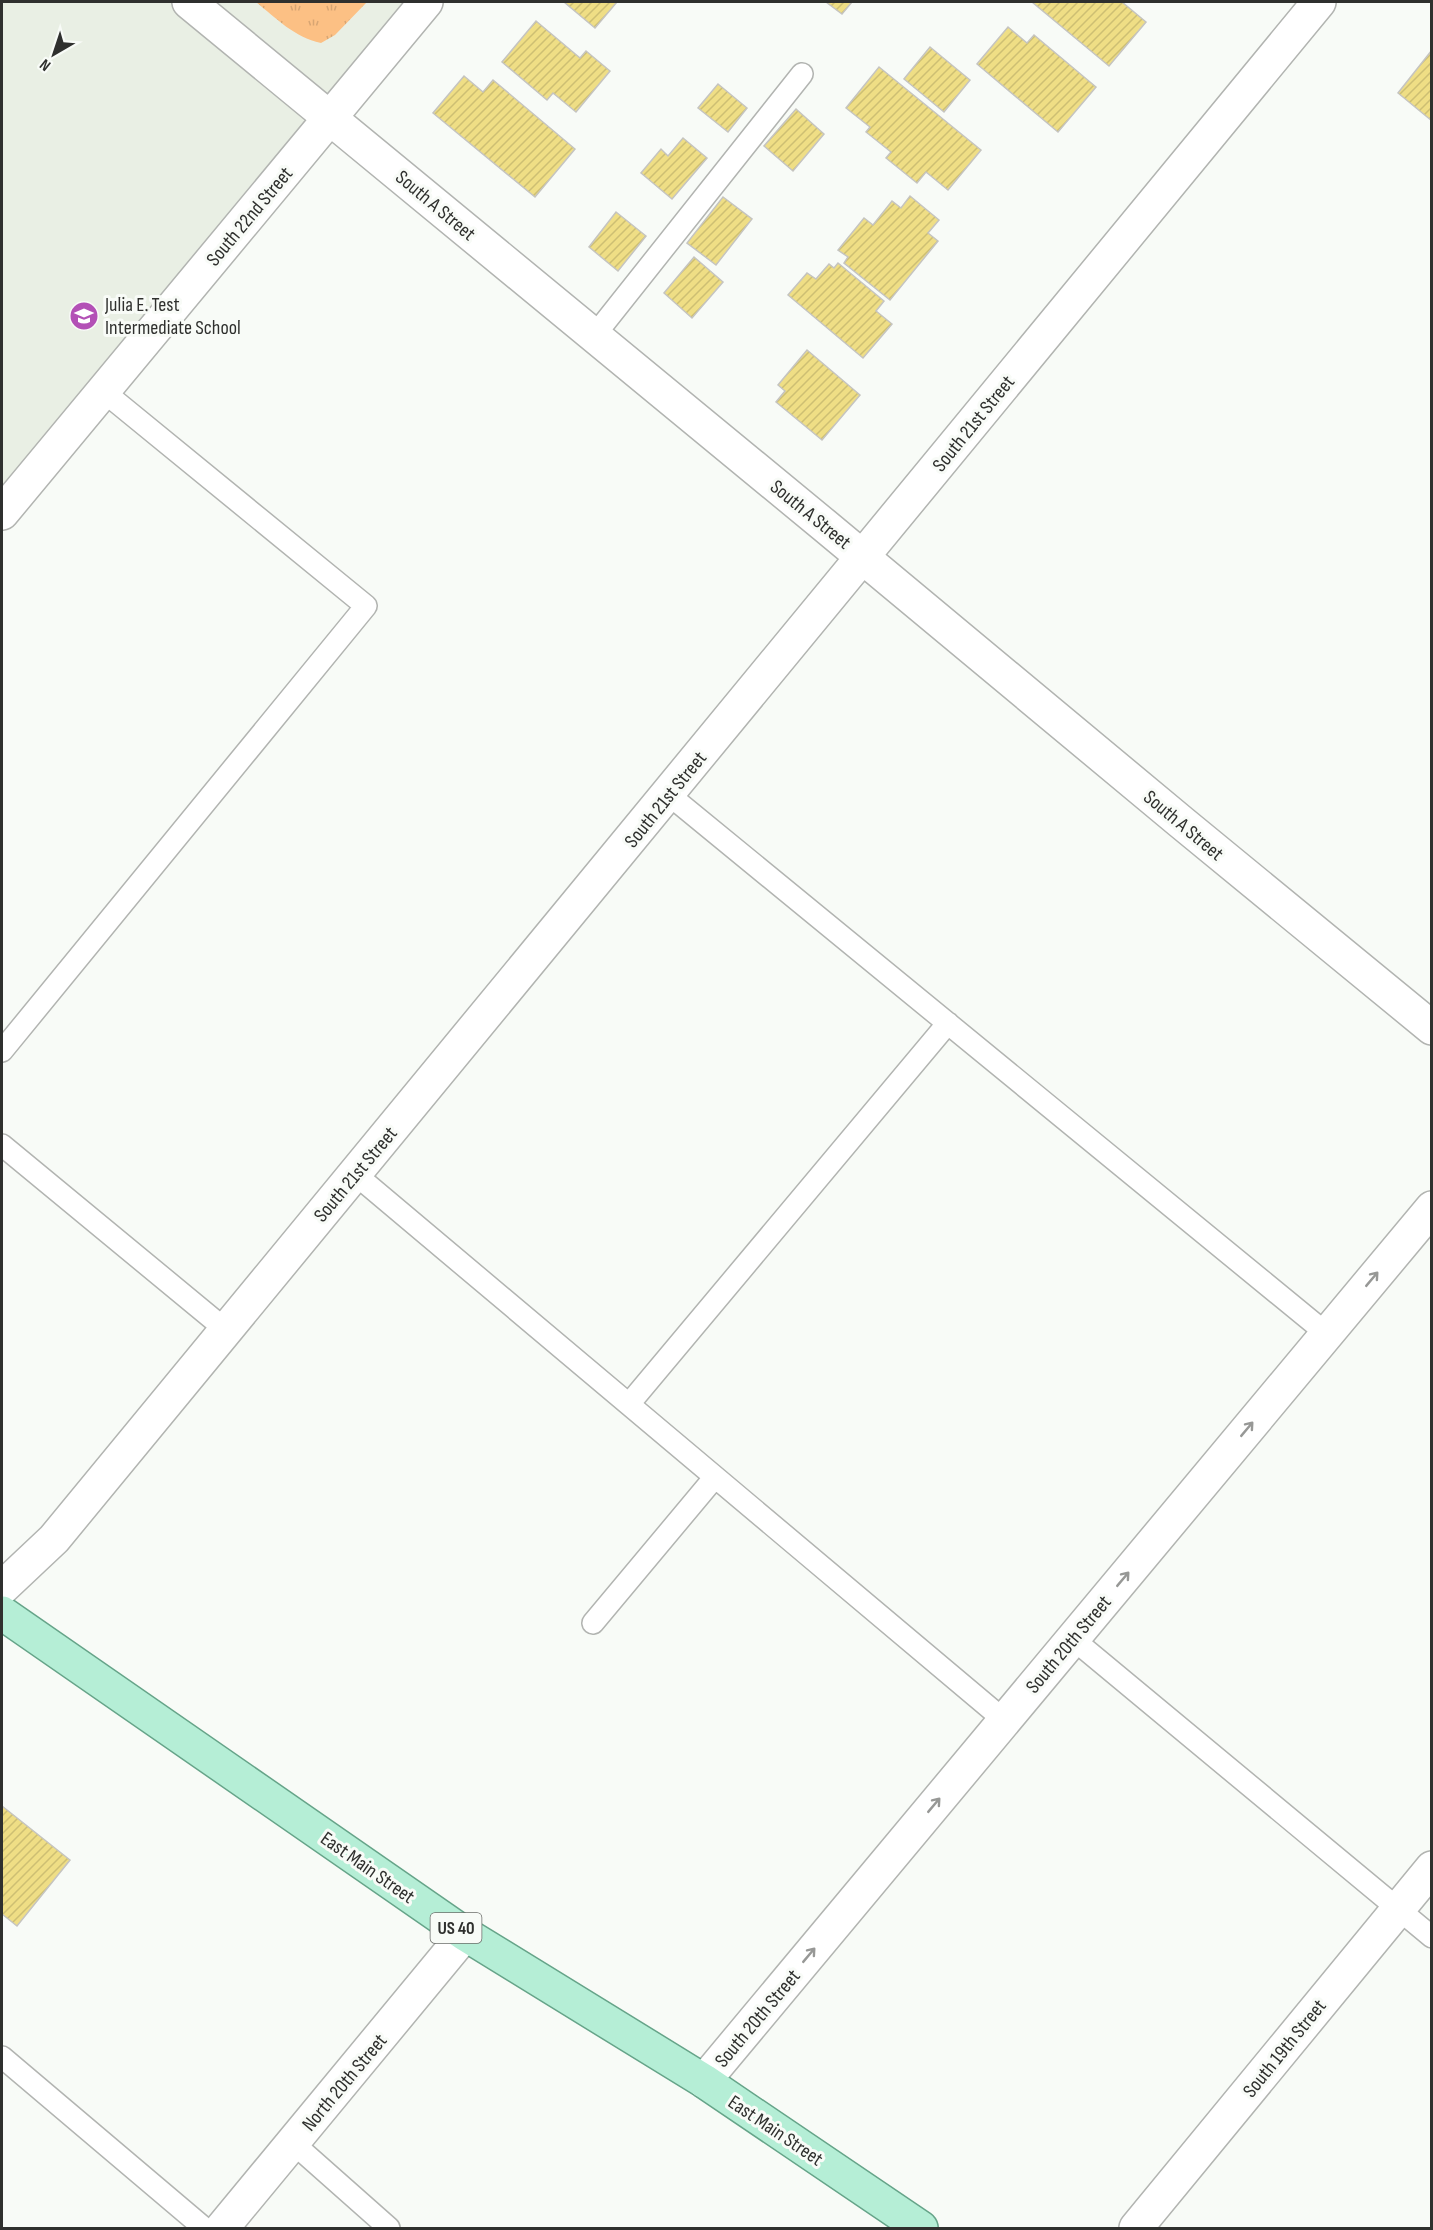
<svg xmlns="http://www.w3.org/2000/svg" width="1433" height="2230" viewBox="0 0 1433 2230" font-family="'Sofia Sans Condensed',sans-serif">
	<defs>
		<pattern id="grass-tufts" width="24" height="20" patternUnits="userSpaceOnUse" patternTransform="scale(1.5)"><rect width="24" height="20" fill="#fcc084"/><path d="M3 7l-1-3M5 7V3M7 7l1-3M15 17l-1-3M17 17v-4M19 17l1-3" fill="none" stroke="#d8a572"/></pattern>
		<pattern id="building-hatch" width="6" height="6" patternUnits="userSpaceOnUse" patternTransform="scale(1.5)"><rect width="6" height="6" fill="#efde85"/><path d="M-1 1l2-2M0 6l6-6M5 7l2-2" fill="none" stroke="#cdbf73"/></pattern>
	</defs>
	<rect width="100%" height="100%" fill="#f8fbf7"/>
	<path fill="#e9efe4" d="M2,2H426L2,513Z"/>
	<path fill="url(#grass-tufts)" d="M256,2H367L335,35L321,43C294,37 277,19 256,2Z"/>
	<path fill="url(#building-hatch)" stroke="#c5c4c0" stroke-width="1.5" d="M564,2H617L595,28Z
		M826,2H852L842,14Z
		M1032,2H1122L1146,22L1109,66Z
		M536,21L580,58L586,51L610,71L576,112L553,93L547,100L502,62Z
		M1008,27L1027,43L1034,35L1096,87L1058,132L977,64Z
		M930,47L970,80L944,112L904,79Z
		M1432,50V121L1398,93Z
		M879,67L981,150L948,190L926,172L917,183L886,158L891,152L866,132L870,127L846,108Z
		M464,76L483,92L493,80L575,149L535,197L433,113Z
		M718,84L747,108L728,132L698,108Z
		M796,109L824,134L793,171L764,146Z
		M683,138L707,158L672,199L641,173L661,149L668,156Z
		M910,196L939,220L928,233L938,241L890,300L844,263L848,257L838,250L864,218L873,225L892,201L901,208Z
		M723,197L752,219L716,265L687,243Z
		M616,212L646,236L618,271L589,247Z
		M694,257L723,282L692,318L664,293Z
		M838,263L884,301L876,311L892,324L863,358L788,295L807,273L816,279L829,264L834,268Z
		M807,350L860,395L822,440L776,402L785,391L778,385Z
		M2,1806L70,1860L17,1926L2,1914Z"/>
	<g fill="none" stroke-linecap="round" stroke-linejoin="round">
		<g stroke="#b2b4b1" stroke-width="24">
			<path id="service" d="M594,336L802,74
				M668,794L1327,1334
				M2,1051L366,606L103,391
				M2,1145L226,1330
				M355,1174L1004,1720
				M629,1404L948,1023
				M593,1623L715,1477
				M1073,1639L1432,1937
				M2,2057L204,2228
				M293,2143L389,2228"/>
		</g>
		<g stroke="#b2b4b1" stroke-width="36">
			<path id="minor" d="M189,2L824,525L1181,822L1432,1028
				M2,513L426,2
				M2,1588L54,1539L1319,2
				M704,2081L1432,1208
				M1136,2228L1432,1868"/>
		</g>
		<g stroke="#b2b4b1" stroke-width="36">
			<path id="tertiary" d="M222,2228L465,1934"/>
		</g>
		<g stroke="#66a489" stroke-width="36">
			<path id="primary" d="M2,1613L465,1934L704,2081L921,2228"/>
		</g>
		<use href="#service" stroke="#fff" stroke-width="21"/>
		<use href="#minor" stroke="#fff" stroke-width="33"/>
		<use href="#tertiary" stroke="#fff" stroke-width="33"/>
		<use href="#primary" stroke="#b5eed6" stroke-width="33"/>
	</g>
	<defs><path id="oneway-shaft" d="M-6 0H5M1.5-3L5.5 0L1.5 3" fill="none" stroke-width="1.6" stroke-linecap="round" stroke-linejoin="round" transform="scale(1.5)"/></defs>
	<g stroke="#979896">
		<use href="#oneway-shaft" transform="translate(1372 1279) rotate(-50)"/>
		<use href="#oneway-shaft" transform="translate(1247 1429) rotate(-50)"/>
		<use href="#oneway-shaft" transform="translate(1123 1579) rotate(-50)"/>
		<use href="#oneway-shaft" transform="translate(934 1805) rotate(-50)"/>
		<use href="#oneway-shaft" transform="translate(809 1955) rotate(-50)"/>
	</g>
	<defs>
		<g id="school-disc" transform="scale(1.5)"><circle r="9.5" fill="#b350b6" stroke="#f8fbf7"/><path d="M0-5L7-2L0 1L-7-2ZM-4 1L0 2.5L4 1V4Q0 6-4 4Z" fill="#fff"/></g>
	</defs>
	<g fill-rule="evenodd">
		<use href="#school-disc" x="84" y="316"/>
	</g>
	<g text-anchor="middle" stroke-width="6" stroke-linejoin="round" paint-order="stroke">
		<rect fill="#f8fbf7" stroke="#6b6d6a" stroke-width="1.5" x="430.5" y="1913" width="51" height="30" rx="4.5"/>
		<g font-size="18" font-weight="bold" fill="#2f302e">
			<text x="456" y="1934">US 40</text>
		</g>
		<g font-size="20" fill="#2f302e" stroke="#f8fbf7">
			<text transform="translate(436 205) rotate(40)" y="7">South A Street</text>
			<text transform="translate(249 216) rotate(-50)" y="7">South 22nd Street</text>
			<text transform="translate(973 423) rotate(-51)" y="7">South 21st Street</text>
			<text transform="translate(811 514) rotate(39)" y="7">South A Street</text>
			<text transform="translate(665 799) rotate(-51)" y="7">South 21st Street</text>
			<text transform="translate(1184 825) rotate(40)" y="7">South A Street</text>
			<text transform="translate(355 1174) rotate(-50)" y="7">South 21st Street</text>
			<text transform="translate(1068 1644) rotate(-50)" y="7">South 20th Street</text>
			<text transform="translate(368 1867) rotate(35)" y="7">East Main Street</text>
			<text transform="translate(757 2018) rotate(-50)" y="7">South 20th Street</text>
			<text transform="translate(1284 2048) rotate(-51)" y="7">South 19th Street</text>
			<text transform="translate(344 2082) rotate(-50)" y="7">North 20th Street</text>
			<text transform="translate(776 2130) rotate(34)" y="7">East Main Street</text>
		</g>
		<g font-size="20" fill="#2f302e" stroke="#f8fbf7" text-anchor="start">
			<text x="105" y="311">Julia E. Test<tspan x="105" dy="23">Intermediate School</tspan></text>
		</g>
	</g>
	<rect width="1433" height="2230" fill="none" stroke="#2f302e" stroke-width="6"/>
	<g transform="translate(54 54) rotate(219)" stroke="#f8fbf7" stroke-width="4.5" paint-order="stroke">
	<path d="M0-4.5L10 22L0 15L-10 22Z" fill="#2f302e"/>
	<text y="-9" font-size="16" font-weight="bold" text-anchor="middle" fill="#2f302e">N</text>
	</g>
</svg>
